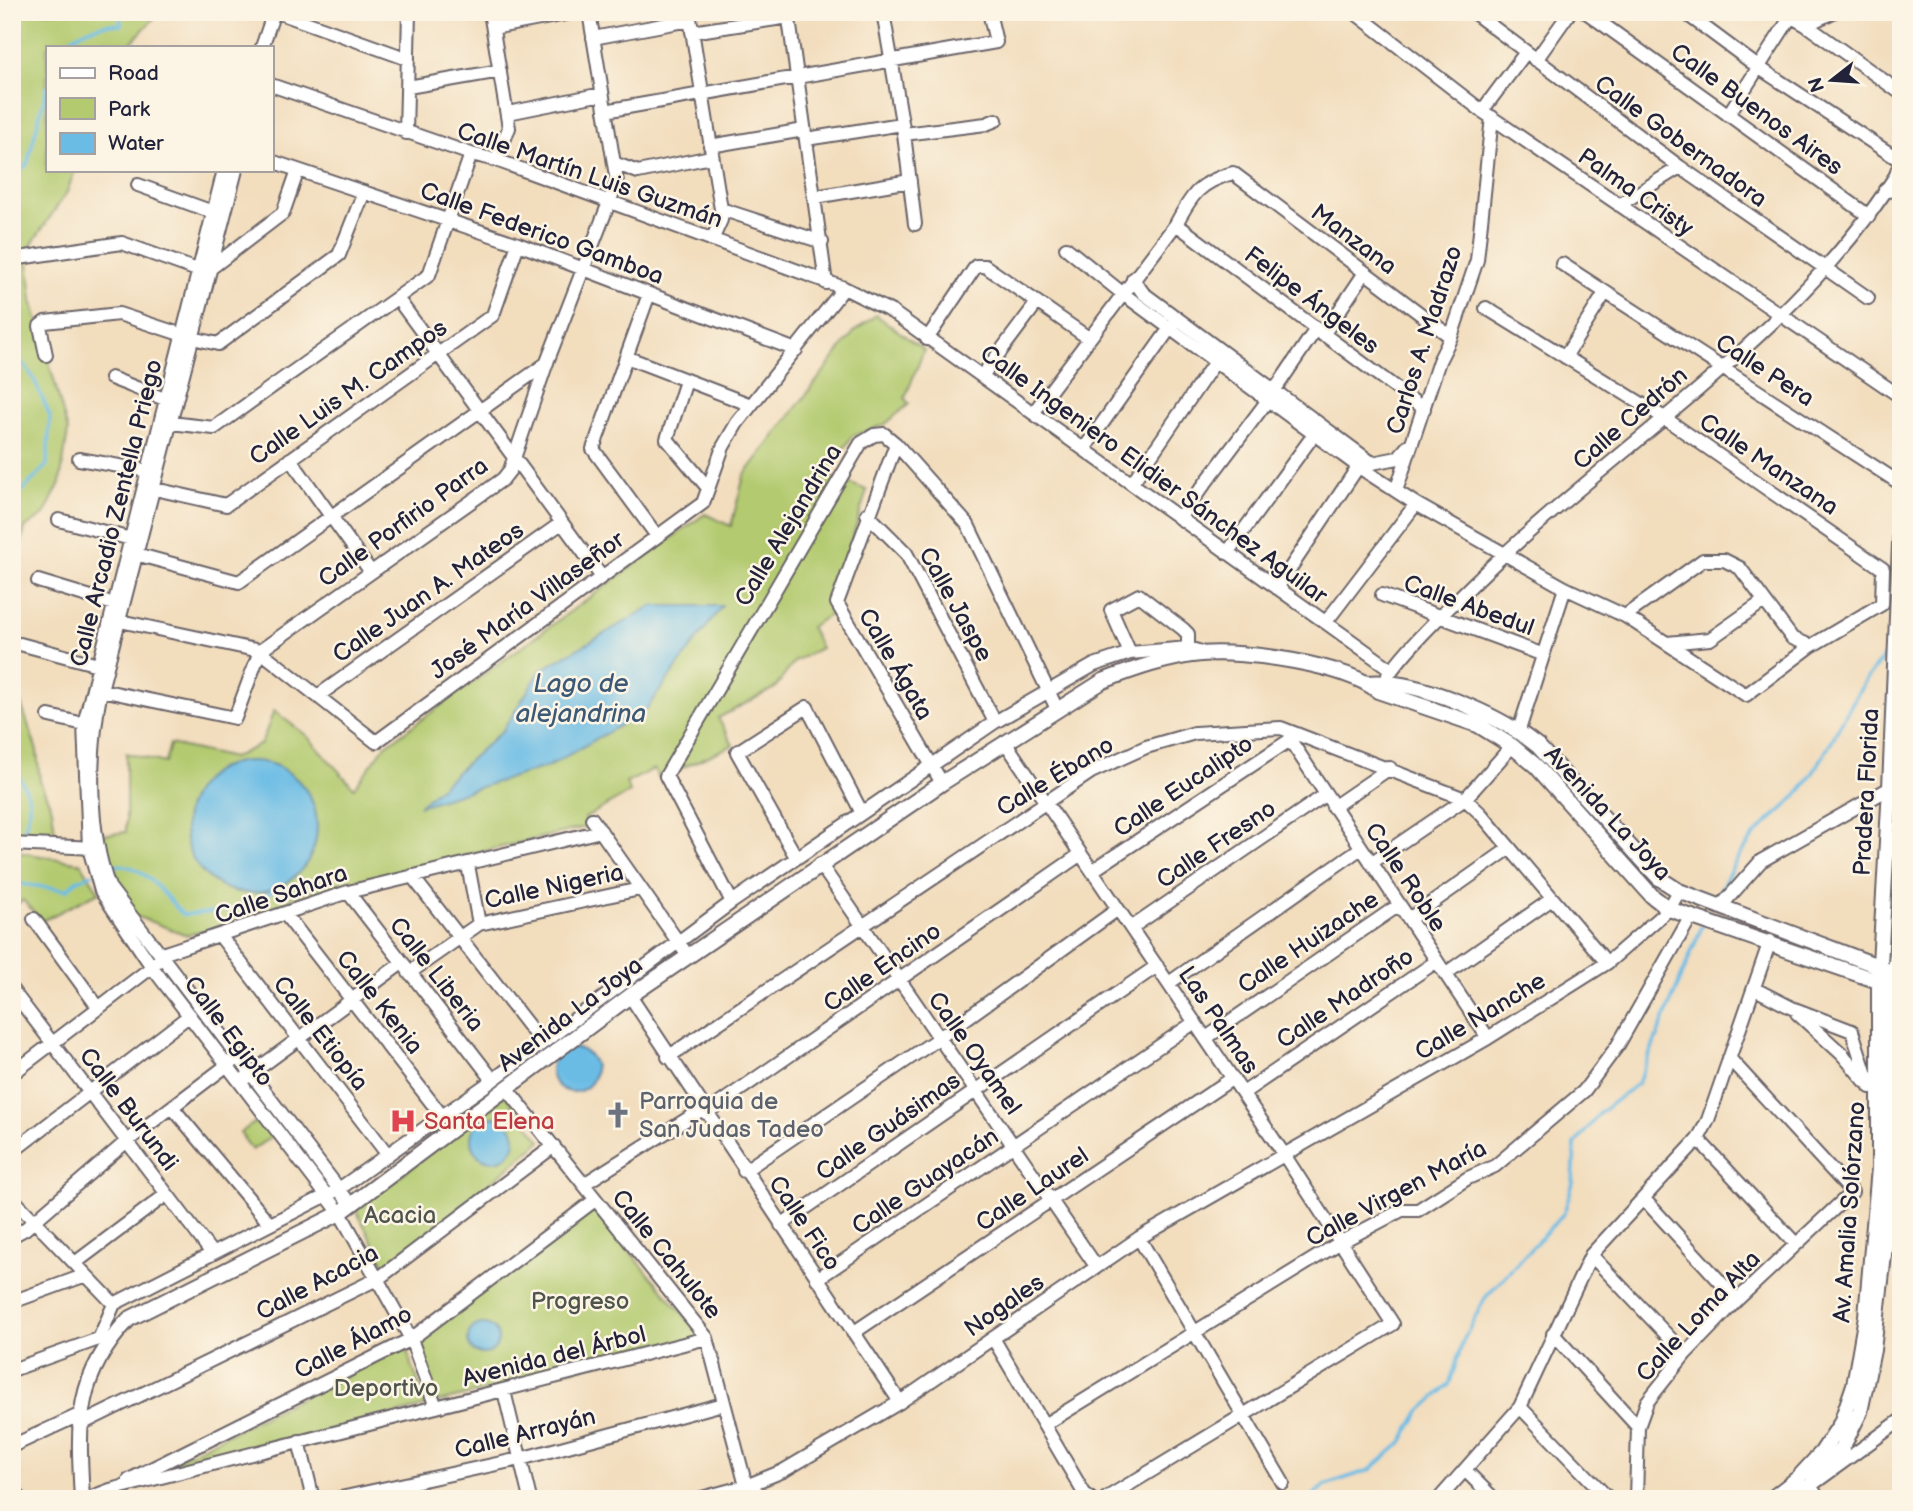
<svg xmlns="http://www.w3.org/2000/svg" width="1913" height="1511" viewBox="0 0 1913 1511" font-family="'Balsamiq Sans',sans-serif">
	<rect width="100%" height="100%" fill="#fcf5e5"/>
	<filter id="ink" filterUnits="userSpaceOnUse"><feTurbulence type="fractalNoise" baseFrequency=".0143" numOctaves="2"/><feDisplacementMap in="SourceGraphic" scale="14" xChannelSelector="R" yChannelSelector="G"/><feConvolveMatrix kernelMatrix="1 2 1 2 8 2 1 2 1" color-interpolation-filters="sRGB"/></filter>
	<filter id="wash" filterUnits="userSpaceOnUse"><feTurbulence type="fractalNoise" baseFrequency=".00686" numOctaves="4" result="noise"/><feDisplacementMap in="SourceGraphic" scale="28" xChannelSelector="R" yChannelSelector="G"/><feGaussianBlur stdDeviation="1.57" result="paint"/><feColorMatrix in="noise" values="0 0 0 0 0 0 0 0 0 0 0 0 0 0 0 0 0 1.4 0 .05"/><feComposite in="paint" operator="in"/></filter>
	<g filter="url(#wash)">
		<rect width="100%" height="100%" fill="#f2ddbd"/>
		<path fill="#b3ca6f" stroke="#6a7655" stroke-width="2" d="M12,12H160L127,47H47V170H75L67,192L27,251L32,300L68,431L60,483L44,515L25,528L12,583Z
			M876,315L924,350L905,398L909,404L884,425L852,436L827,475L867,490L836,591L835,612L810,627L821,648L795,661L775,688L718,718L733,745L659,778L654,769L626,783L630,792L585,818L590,826L321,890L291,898L257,918L187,935L135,916L110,880L100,835L126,832V753L165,763L170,744L233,758L261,744L274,711L306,735L354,788L385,746L705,514L731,526L744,476L854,332Z
			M12,677L37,751L40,781L52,809L56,839L12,835Z
			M12,851L81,863L99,892L42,921L23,900L12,908Z
			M505,1095L541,1141L386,1268L356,1210Z
			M260,1119L272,1136L252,1150L240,1133Z
			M594,1210L704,1338L438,1402L418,1338Z
			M405,1346L427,1406L129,1483Z"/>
		<path fill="#6abce5" stroke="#466f90" stroke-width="2" d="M652,606H722L645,711L549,766L419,806L503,730L541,670Z
			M185 827a66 66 0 1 1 132 0a66 66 0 1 1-132 0Z
			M551 1070a22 22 0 1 1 44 0a22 22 0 1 1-44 0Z
			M471 1139a22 22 0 1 1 44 0a22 22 0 1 1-44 0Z
			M468 1339a15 15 0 1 1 30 0a15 15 0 1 1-30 0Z"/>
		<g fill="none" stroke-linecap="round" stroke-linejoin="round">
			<path stroke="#6abce5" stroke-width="3.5" d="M60,47C77,33 98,21 121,25L120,12
				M12,177L27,165L47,87
				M12,349L33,377L50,416L47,465L12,502
				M12,766C36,801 31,804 21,842
				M105,868C139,854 162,894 183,915C214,912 253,911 276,888
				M12,870L19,849
				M12,879L21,884L67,890L76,881L92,874
				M1715,901C1727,876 1741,848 1761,829C1772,817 1786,808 1796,796C1834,751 1850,689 1892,648
				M1309,1499L1325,1485L1370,1470L1402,1442L1420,1411L1449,1385L1463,1341L1485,1298L1564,1213L1573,1183L1575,1144L1600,1113L1638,1083L1702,926"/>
		</g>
	</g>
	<g filter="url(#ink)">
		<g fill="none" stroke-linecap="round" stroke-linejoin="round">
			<g stroke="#6b6368" stroke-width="16">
				<path id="minor" d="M277,12L408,59
					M490,12L509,128L496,160
					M689,12L721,209V220L712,240
					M788,12L826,283
					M883,12L904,134L915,224
					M1354,12L1482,111L1901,397
					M1473,12L1680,167L1868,298
					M1586,12L1869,216
					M1684,12L1758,67L1901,161
					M1783,12L1806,25L1901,93
					M1806,25L1833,12
					M493,28L576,12
					M692,32L789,17
					M593,38L690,20
					M262,47L274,12
					M1536,60L1570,12
					M271,85L471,154L496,160L844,288L892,312L1392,670
					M408,87L500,71
					M605,111L996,42L989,12
					M1482,111L1526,52
					M508,113L602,94
					M1728,115L1790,18
					M406,133L409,12
					M904,134L986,124L996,120
					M806,139L902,124
					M710,146L804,130
					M271,161L518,244L796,350
					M614,163L638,172L711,157
					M224,170L84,724L89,848L101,891L152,967L340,1213L411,1339L436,1407
					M236,170L101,690C89,750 87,829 109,887L351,1205
					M138,185L221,215
					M815,197L910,181
					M1619,205L1680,167
					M721,209L822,242
					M1176,224L1424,409
					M1066,248L1122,293L1359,467L1416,504L1565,588L1625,616L1746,695L1811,646L1882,604L1883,569L1663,417L1486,308
					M12,259L122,243L200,271
					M1562,264L1901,484
					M211,268L283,213L298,170
					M1133,279L1143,293L1372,463L1398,458L1409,445
					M649,294L593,449L657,536
					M397,298L601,576
					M1323,335L1364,274
					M193,338L218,344L339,255L364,192
					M927,339L976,266H985L1087,337
					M46,355L40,326L45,322L119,314L183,335
					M626,357L751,405
					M1565,357L1605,293
					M982,376L1036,304
					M111,378L167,400
					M686,381L667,439L708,488
					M1034,412L1176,224C1192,194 1200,182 1233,173L1451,337
					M171,423L214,428L429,275L471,154
					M896,444L837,603L942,783
					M1084,449L1175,321
					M79,459L148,471
					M290,459L371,572
					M1132,483L1221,353
					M155,489L226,505L493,315L518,244
					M1396,491L1439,361L1451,337L1477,260L1492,117
					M867,514L906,553L995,722
					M1179,518L1268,400L1316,329
					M59,520L131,539
					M132,553L239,582L547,363
					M1227,553L1318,429
					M38,581L114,604
					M1277,588L1362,461
					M1382,595L1541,654
					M1625,616L1703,560H1724L1740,568L1792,638L1811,646
					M120,621L260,651L376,742L703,503L723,447L737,423L844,288
					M1326,622L1416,504
					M1667,643L1710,639L1764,601
					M20,644L98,665
					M260,651L503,479L510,470L547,362L617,182L589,12
					M1130,653L1111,610L1139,595L1183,629L1188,634V648
					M1388,675C1412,642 1443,614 1472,585C1609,450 1801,333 1901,167
					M101,690L235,718L260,651
					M319,695L560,524
					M49,716L84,724
					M1519,730L1565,588
					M1290,740L1488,1038
					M1005,742L1283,1153L1393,1324L1105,1499
					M1333,807L1390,768
					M592,819L688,956
					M12,844L94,848
					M796,857L737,752L807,707L862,813
					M1371,863L1465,799L1512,746
					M820,864L1096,1266
					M468,865L479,924
					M1092,871L1290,740L1292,733
					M412,876L541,1042
					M348,892L493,1080
					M732,902L666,776L861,443L874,435L884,434L896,444L968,525L1057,709
					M1721,906L1761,861L1890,788
					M285,914L442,1116
					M34,919L98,1007
					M1409,919L1510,848
					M1131,928L1325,795
					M221,937L388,1155
					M409,973L479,924L640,889
					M1445,974L1552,899
					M1169,983L1361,848
					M1755,989L1792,1008L1852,1031L1870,1087
					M12,990L211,1252
					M630,996L900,1402
					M1797,1013L1842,1054L1866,1082
					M1206,1038L1399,905
					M668,1057L1091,772L1146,747L1195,733L1281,728L1465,799L1481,814L1607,963
					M12,1074L152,967L165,953L348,892L601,831
					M244,1079L402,963
					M508,1090L707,1338L746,1486L769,1499
					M1243,1093L1437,961
					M172,1107L269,1223
					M706,1113L1081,854
					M1899,1135H1901
					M1698,1139L1795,1243
					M12,1152L190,1015
					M744,1171L939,1038L1118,909
					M584,1184L703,1109
					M12,1198L114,1304
					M1644,1199L1737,1300
					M781,1225L1157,966
					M12,1236L25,1229L127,1141L234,1060
					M1139,1238L1283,1483
					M1591,1255L1685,1354
					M75,1263L167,1194
					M817,1279L1195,1022
					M12,1302L86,1275
					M853,1333L1233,1078
					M1553,1334L1638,1427
					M993,1338L1084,1493L1091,1499
					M99,1339L114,1304L339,1189L493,1080L732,902L995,722L1094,665L1130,653L1188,648L1201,652
					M12,1370L104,1337
					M504,1391L530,1499
					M1520,1407L1609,1499
					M79,1425L379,1278L554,1146
					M1044,1425L1341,1242L1402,1210H1418L1468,1178L1495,1166L1584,1091L1618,1045L1690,918
					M299,1441L313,1499
					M12,1446L79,1415
					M1465,1470L1494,1499
					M129,1480L411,1339L595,1200
					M12,1489L21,1499
					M86,1499L110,1490L707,1338
					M336,1499L520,1459L723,1404
					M698,1499L746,1486L783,1471L900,1402L1139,1238L1488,1038L1607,963L1669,909L1679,891
					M1439,1499L1520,1407L1591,1255L1698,1139L1708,1120L1770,941
					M1636,1499L1638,1427L1647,1402L1685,1354L1737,1300L1852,1192L1729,1058
					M1819,1499L1810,1486L1901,1420"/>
			</g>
			<g stroke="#6b6368" stroke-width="18">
				<path id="major" d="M1898,171L1901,173
					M1886,190L1901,189
					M1367,683C1416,678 1501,716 1538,746L1659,878L1679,891L1870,963L1897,975L1901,981
					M82,1499C78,1424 74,1377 129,1319L340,1213L630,996L942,783L1103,681C1134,669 1168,657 1201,654C1244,650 1345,664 1378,691L1478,725L1512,746L1536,766L1652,896L1669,909L1901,989
					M1771,1499L1798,1478L1822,1452L1841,1423L1854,1385L1866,1316L1879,1168V982L1890,788L1901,519
					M1792,1499L1810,1486L1842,1448L1860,1412L1873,1350L1887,1229L1893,988L1901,918"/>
			</g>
			<use href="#minor" stroke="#fff" stroke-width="12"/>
			<use href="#major" stroke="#fff" stroke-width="14"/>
		</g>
	</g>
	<defs>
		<g id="church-bare" transform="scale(2.1)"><path d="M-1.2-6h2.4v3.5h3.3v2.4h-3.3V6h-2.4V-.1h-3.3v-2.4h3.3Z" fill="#6b7280" stroke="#fcf5e5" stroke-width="2.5" paint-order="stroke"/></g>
		<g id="hospital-bare" transform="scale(2.1)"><path d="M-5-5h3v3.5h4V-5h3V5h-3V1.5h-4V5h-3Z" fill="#e0444e" stroke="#fcf5e5" stroke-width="2.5" paint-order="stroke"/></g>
	</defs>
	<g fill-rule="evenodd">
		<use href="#church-bare" x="618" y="1115"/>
		<use href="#hospital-bare" x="403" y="1121"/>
	</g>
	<g text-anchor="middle" stroke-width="5" stroke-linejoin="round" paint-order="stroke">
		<g font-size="24" fill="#22223b" stroke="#fcf5e5">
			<text transform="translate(1757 109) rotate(36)" y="8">Calle Buenos Aires</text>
			<text transform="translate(1681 141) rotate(36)" y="8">Calle Gobernadora</text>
			<text transform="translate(590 175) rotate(19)" y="8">Calle Martín Luis Guzmán</text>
			<text transform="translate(1636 192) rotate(35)" y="8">Palma Cristy</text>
			<text transform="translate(542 233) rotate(20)" y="8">Calle Federico Gamboa</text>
			<text transform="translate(1354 239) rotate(37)" y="8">Manzana</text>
			<text transform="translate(1312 300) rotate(37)" y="8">Felipe Ángeles</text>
			<text transform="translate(1424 340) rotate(-72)" y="8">Carlos A. Madrazo</text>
			<text transform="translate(1765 370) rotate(33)" y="8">Calle Pera</text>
			<text transform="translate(348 392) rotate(-35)" y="8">Calle Luis M. Campos</text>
			<text transform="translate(1630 418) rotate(-41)" y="8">Calle Cedrón</text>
			<text transform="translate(1769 464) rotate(34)" y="8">Calle Manzana</text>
			<text transform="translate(1154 474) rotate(36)" y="8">Calle Ingeniero Elidier Sánchez Aguilar</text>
			<text transform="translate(116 513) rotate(-76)" y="8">Calle Arcadio Zentella Priego</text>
			<text transform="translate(403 522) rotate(-36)" y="8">Calle Porfirio Parra</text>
			<text transform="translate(788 525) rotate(-59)" y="8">Calle Alejandrina</text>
			<text transform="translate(428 592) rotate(-35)" y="8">Calle Juan A. Mateos</text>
			<text transform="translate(956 604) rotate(61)" y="8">Calle Jaspe</text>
			<text transform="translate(527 605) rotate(-36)" y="8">José María Villaseñor</text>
			<text transform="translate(1469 605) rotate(20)" y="8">Calle Abedul</text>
			<text transform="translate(896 664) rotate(60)" y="8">Calle Ágata</text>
			<text transform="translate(1055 776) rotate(-31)" y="8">Calle Ébano</text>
			<text transform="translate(1183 786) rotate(-34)" y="8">Calle Eucalipto</text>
			<text transform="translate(1866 792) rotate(-87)" y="8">Pradera Florida</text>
			<text transform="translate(1608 813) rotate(47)" y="8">Avenida La Joya</text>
			<text transform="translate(1216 844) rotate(-34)" y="8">Calle Fresno</text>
			<text transform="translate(1406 877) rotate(56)" y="8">Calle Roble</text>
			<text transform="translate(554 886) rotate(-12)" y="8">Calle Nigeria</text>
			<text transform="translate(281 894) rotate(-19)" y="8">Calle Sahara</text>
			<text transform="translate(1308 942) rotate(-34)" y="8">Calle Huizache</text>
			<text transform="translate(882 967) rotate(-35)" y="8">Calle Encino</text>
			<text transform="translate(437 974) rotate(52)" y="8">Calle Liberia</text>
			<text transform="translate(1345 998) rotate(-34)" y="8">Calle Madroño</text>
			<text transform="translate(380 1002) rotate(52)" y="8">Calle Kenia</text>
			<text transform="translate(570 1014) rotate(-37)" y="8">Avenida La Joya</text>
			<text transform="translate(1480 1016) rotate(-31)" y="8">Calle Nanche</text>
			<text transform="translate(1219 1020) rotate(56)" y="8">Las Palmas</text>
			<text transform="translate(229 1031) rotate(53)" y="8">Calle Egipto</text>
			<text transform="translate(321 1033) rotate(52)" y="8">Calle Etiopía</text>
			<text transform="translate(975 1053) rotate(55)" y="8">Calle Oyamel</text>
			<text transform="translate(129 1109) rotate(53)" y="8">Calle Burundi</text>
			<text transform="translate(888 1126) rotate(-35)" y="8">Calle Guásimas</text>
			<text transform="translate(925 1181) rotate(-34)" y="8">Calle Guayacán</text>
			<text transform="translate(1032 1189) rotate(-34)" y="8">Calle Laurel</text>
			<text transform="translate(1396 1193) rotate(-28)" y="8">Calle Virgen María</text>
			<text transform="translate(1849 1212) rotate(-86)" y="8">Av. Amalia Solórzano</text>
			<text transform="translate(805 1223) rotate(56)" y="8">Calle Fico</text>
			<text transform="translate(667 1254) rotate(51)" y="8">Calle Cahulote</text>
			<text transform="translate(317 1282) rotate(-28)" y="8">Calle Acacia</text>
			<text transform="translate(1004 1305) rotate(-35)" y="8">Nogales</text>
			<text transform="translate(1698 1316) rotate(-47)" y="8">Calle Loma Alta</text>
			<text transform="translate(353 1342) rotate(-28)" y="8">Calle Álamo</text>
			<text transform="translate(554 1356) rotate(-14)" y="8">Avenida del Árbol</text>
			<text transform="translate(525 1433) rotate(-14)" y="8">Calle Arrayán</text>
		</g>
		<g font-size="24" fill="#5b616d" stroke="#fcf5e5" text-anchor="start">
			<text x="639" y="1109">Parroquia de<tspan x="639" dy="28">San Judas Tadeo</tspan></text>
		</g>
		<g font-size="24" fill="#be3a42" stroke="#fcf5e5" text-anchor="start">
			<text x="424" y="1129">Santa Elena</text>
		</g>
		<g font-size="24" fill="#4e544b" stroke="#fcf5e5">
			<text x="400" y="1223">Acacia</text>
			<text x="580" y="1309">Progreso</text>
			<text x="386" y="1396">Deportivo</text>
		</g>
		<g font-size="26" font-style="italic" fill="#3b5876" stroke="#fcf5e5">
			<text x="581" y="692">Lago de<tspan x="581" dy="30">alejandrina</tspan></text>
		</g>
	</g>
	<rect width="1913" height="1511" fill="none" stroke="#fcf5e5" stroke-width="42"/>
	<rect x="46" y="46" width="228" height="126" fill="#fcf5e5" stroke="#a5a1a1" stroke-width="2"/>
	<rect x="60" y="68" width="35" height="10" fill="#ffffff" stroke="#a5a1a1" stroke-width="2"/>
	<text x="108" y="80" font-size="21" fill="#22223b">Road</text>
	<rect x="60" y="98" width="35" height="21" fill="#b3ca6f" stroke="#a5a1a1" stroke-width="2"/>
	<text x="108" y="116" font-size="21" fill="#22223b">Park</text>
	<rect x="60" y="133" width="35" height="21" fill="#6abce5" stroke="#a5a1a1" stroke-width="2"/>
	<text x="108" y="150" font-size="21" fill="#22223b">Water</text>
	<g transform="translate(1832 80) rotate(253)" stroke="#fcf5e5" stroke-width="5" paint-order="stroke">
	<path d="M0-5L12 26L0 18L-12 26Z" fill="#22223b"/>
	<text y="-10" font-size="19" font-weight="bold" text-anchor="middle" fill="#22223b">N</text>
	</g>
</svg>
